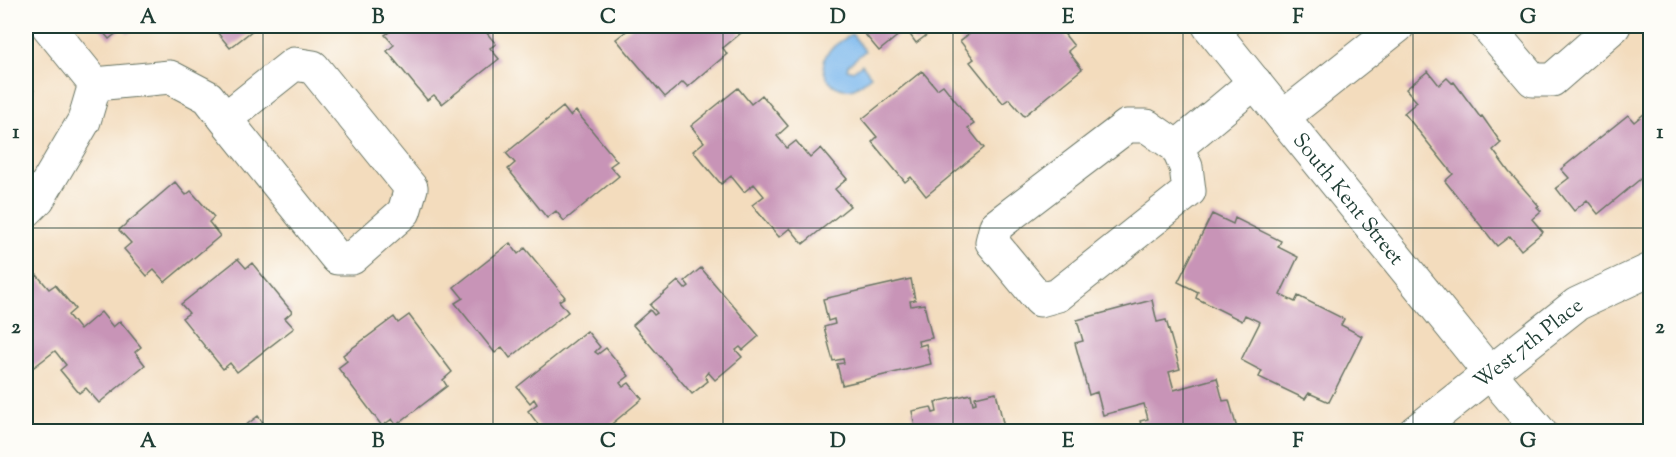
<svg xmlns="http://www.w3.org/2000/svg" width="1676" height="457" viewBox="0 0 1676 457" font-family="'Sorts Mill Goudy',serif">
	<rect width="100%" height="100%" fill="#fdfcf7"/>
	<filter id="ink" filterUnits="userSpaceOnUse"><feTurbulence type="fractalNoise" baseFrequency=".0167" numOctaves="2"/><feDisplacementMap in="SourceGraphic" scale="12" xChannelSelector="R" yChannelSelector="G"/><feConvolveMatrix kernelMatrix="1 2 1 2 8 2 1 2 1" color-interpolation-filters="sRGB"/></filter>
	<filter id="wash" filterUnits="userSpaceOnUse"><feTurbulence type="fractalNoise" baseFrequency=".008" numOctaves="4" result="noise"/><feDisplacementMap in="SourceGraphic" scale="24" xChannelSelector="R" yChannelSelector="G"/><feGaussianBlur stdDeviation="1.35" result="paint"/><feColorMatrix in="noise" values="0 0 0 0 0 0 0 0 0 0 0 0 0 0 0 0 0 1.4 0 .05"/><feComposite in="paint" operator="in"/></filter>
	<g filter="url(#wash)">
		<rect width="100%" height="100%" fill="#f3dcbd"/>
		<path fill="#7ab7ed" stroke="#4c7a90" stroke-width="1.5" d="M852,34L865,51L848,65L847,69L853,71L862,64L871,76C865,80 859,87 851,89C830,92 815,68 829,51C835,44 845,39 852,34Z"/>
		<g id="blocks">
			<path fill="#c894b7" d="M98,26H138L128,34L123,28L109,39Z
				M212,26H258L230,48Z
				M398,26H481L496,44L490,48L499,59L442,104L434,95L427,100L387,51L394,45L385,35Z
				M633,26H734L741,33L723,48L727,54L688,87L683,82L665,97L616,39Z
				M858,26H939L916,43L906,29L879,51Z
				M979,26H1058L1074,46L1068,51L1082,69L1024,116L1009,99L1003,103L970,62L974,59L960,41Z
				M922,71L937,89L943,85L974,124L968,128L984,148L926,196L911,177L905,182L872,142L877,137L862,119Z
				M1428,71L1439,85L1447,78L1452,83L1454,82L1480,117L1482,116L1501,143L1493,150L1509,172L1539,206L1537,207L1541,211L1532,219L1543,232L1521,250L1510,236L1497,246L1445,181L1453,174L1404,113L1417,102L1406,89Z
				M26,80L34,91L26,98Z
				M738,88L751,104L762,95L788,126L777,136L787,148L796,141L810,158L821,148L847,179L835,189L850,206L803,244L790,228L779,237L752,205L764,196L754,184L744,192L731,176L721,184L693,151L704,142L691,126Z
				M563,107L570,116L576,111L617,161L610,166L619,176L564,221L556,211L547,218L508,169L515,163L506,153Z
				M1650,109V171L1598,214L1587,200L1574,211L1556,188L1569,178L1561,169L1628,115L1634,122Z
				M175,182L186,195L191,191L214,217L209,222L220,236L165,282L154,270L147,276L124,249L131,243L119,230Z
				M1212,214L1233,224L1235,218L1281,241L1278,247L1298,257L1280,295L1295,302L1298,296L1344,319L1341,325L1362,336L1329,402L1309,393L1305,399L1259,377L1262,371L1241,360L1260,322L1245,315L1242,321L1196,298L1198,292L1178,282Z
				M510,243L518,254L525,248L565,297L559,301L568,312L510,358L502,347L495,353L455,303L463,298L454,287Z
				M238,259L246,268L252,263L292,312L285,318L294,328L237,372L230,363L223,369L182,318L189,313L181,304Z
				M701,268L759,336L743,350L740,347L736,350L742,357L715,380L708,372L705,376L708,381L692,394L633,325L650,310L654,315L657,313L650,305L678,281L685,289L689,286L685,281Z
				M37,275L49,289L55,285L75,309L68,315L80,330L101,312L113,327L120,321L141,347L135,352L145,365L99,403L86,388L79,393L60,370L66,365L55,351L34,367L26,357V285Z
				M911,279L915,300L910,301L911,306L924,304L932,338L918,341L919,346L926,344L931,364L842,385L837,364L844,363L843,359L833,361L824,327L835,324L834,319L828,321L823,299Z
				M1152,300L1157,322L1166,320L1180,369L1169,372L1174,390L1217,378L1223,401L1229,400L1238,432H1143L1140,421L1148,419L1144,404L1103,415L1097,392L1089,395L1075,343L1083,341L1077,320Z
				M409,315L452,372L443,380L447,386L396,425L392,419L382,426L338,368L347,361L343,355L394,317L398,323Z
				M587,331L600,347L595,352L598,354L606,348L629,376L620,383L623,387L629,383L642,399L602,432H544L528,411L537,404L534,399L530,403L517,387Z
				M996,392L1005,432H916L912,411L931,407L933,413L937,412L935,402L971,394L973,404L976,403L975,397Z
				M258,416L270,432H237Z"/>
		</g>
	</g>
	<g filter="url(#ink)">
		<use href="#blocks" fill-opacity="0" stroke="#697564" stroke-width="1.5"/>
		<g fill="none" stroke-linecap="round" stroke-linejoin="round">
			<g stroke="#697564" stroke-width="35">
				<g id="minor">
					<path id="s1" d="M1209,26L1489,372L1540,432"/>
					<path d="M1487,26L1533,80H1552L1614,26"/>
					<path d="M95,84L170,77L208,97L225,119L337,258H352L404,212L411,188L313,67L294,64L225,119"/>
					<path d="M1283,117L1398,26"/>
					<path d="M1127,126H1147L1177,147L1186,167L1189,191L1058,295L1040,300L992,242L996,226Z"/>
					<path d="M1177,147L1255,82"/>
					<path d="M26,211L38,199L84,121L95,84L48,26"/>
					<path id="s2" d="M1415,432L1577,304L1650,270"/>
				</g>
			</g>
			<use href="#minor" stroke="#fff" stroke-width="33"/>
		</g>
	</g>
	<path fill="none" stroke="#1f3d34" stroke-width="1.5" stroke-opacity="0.55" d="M263,26V432M493,26V432M723,26V432M953,26V432M1183,26V432M1413,26V432M26,228H1650"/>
	<g text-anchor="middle" stroke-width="5" stroke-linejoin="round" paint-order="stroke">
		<g font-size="21" fill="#1f3d34" stroke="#fdfcf7">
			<text dy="7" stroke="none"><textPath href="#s1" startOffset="222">South Kent Street</textPath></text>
			<text dy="7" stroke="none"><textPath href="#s2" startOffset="144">West 7th Place</textPath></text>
		</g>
	</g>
	<rect width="1676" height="457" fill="none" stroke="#fdfcf7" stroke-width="66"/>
	<rect x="33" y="33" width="1610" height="391" fill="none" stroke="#1f3d34" stroke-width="2"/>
	<g font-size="20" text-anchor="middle" font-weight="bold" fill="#1f3d34">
		<text x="148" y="23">A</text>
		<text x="378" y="23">B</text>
		<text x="608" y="23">C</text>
		<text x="838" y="23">D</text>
		<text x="1068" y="23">E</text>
		<text x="1298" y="23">F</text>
		<text x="1528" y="23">G</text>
		<text x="16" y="138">1</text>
		<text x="1660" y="138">1</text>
		<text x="16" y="333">2</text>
		<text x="1660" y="333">2</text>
		<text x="148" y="447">A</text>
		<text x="378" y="447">B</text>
		<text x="608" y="447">C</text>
		<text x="838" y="447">D</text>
		<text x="1068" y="447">E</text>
		<text x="1298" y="447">F</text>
		<text x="1528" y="447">G</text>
	</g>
</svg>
